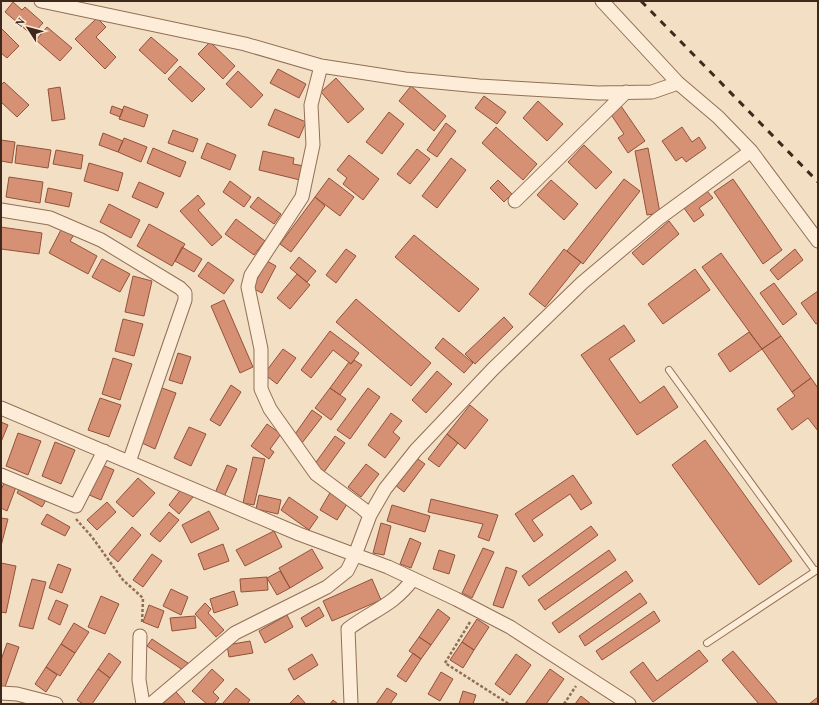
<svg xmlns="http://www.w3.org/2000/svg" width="819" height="705" viewBox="0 0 819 705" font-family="Georgia,serif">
	<rect width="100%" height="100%" fill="#f3dfc4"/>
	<path fill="#d69175" stroke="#93523a" d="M13,2L22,10L25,7L43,23L32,35L5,12Z
		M97,18L106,27L96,37L116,57L105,69L75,39Z
		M47,27L72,48L60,61L36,40Z
		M1,28L19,46L7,58L1,53Z
		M151,37L178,60L165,74L139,50Z
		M210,42L235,66L223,79L198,54Z
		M180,66L205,89L192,102L168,79Z
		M278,69L306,84L299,98L270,83Z
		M238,71L263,95L251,108L226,84Z
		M336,78L364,109L348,123L321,92Z
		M4,82L29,105L17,117L1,102V85Z
		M411,86L446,116L434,131L399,101Z
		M60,87L65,119L52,121L48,89Z
		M484,96L506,112L497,124L475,108Z
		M538,101L563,124L547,141L523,118Z
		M112,106L123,110L120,117L110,113Z
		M124,106L148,115L144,127L119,119Z
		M621,106L645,141L628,153L618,138L624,134L610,113Z
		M275,109L306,122L299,138L268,125Z
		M389,112L404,124L382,154L366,142Z
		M446,123L456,131L437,157L427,150Z
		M496,127L537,164L523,180L482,143Z
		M682,127L692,142L699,137L706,148L686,162L682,157L676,161L662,141Z
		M173,130L198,139L193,152L168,143Z
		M103,133L123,141L118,152L99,145Z
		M124,138L147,147L141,162L118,152Z
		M1,140L15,142L12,163L1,161Z
		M207,143L236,155L230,170L201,158Z
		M17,145L51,150L48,168L15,163Z
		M584,145L612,172L596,189L568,162Z
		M153,148L186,162L180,177L147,163Z
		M648,148L660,213L647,215L635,151Z
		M417,149L430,159L410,184L397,174Z
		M56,150L83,155L81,169L53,164Z
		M263,151L294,158L293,164L304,166L300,180L259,170Z
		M349,155L379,179L363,200L343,184L347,178L337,170Z
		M451,158L466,170L437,208L422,196Z
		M89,163L123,173L118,191L84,181Z
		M9,177L43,182L40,203L6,197Z
		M329,178L354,197L340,216L315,197Z
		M624,179L640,191L583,264L567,251Z
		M733,179L782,250L763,264L714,192Z
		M498,180L512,194L504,202L490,188Z
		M551,180L578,204L564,220L537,195Z
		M230,181L251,197L244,207L223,192Z
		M139,182L164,193L157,208L132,197Z
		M48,188L72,193L69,207L45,202Z
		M707,191L713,198L699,208L704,215L694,222L684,208Z
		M198,195L205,204L198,210L222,237L212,246L180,211Z
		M258,197L281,214L274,224L250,207Z
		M315,197L325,206L291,252L280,244Z
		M109,204L140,220L131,238L100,222Z
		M236,219L265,241L254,255L225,234Z
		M669,221L679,234L643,265L632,253Z
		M149,224L185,244L172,266L137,246Z
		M63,226L75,233L70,241L97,256L88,274L49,253Z
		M1,227L42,233L39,254L1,249Z
		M414,235L479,289L459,312L395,257Z
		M182,247L202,259L194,272L175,261Z
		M346,249L356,256L336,283L326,275Z
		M564,249L581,262L545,307L529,294Z
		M795,249L803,260L778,280L770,270Z
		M721,253L781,336L762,349L702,267Z
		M299,257L316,271L307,282L290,268Z
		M102,259L130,274L120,292L92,277Z
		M267,261L276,266L262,293L252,288Z
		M208,262L234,280L224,294L198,276Z
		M695,269L710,290L663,324L648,304Z
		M297,274L310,285L290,309L277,298Z
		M133,276L152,281L144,316L125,312Z
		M774,283L797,314L783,325L760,293Z
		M818,291V323L816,324L801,303Z
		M356,299L431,363L411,386L336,322Z
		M224,300L253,367L240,373L211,306Z
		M504,317L513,327L475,364L465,354Z
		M123,319L143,324L134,356L115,351Z
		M624,325L635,341L609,359L640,403L664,386L678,407L637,435L581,355Z
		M330,331L359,353L351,364L333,350L311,378L301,370Z
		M749,332L762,349L730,372L718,354Z
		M781,336L811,378L792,392L762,349Z
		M443,338L473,363L464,373L435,348Z
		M283,349L296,358L277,384L264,374Z
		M178,353L191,357L182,384L169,380Z
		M113,358L132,364L120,400L102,394Z
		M354,360L362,365L340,395L330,388L349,362L351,364Z
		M437,371L452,384L426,413L412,400Z
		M811,378L818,388V431L808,418L792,430L777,409L795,396L792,392Z
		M231,385L241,392L220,426L210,420Z
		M162,388L176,393L155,449L142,443Z
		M330,388L346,399L331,420L315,408Z
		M368,388L380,397L350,439L337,430Z
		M100,398L121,405L109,437L88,430Z
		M470,405L488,420L465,449L447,434Z
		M312,410L322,417L302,443L293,437Z
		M391,413L402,421L393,432L400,438L385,458L368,445Z
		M1,422L8,425L1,442Z
		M267,424L281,434L270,449L274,452L269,459L251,446Z
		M189,427L206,434L191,466L174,458Z
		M18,433L41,441L28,475L6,466Z
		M447,434L458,443L439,467L428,459Z
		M335,436L345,443L324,472L314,465Z
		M705,440L792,561L759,585L672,465Z
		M55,442L75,450L61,484L42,476Z
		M253,457L265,459L254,505L243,503Z
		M415,457L425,464L404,492L395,485Z
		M100,464L114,470L101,500L87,494Z
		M366,464L379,474L361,497L348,487Z
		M227,465L237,469L224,497L215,493Z
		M573,475L592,503L581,510L570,494L532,520L543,535L534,542L515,514Z
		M138,478L155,493L133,517L116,502Z
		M4,483L16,487L7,511L1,508V490Z
		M21,485L46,500L42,507L17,493Z
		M182,488L193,497L179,514L169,505Z
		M331,491L349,501L337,520L320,510Z
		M259,495L281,500L278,514L256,509Z
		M289,497L318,517L309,530L281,510Z
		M431,499L498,515L489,541L478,537L483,524L428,512Z
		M107,502L116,512L97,530L87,520Z
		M392,505L430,516L425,532L387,521Z
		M209,511L219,529L191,543L182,525Z
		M169,512L179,520L160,542L150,534Z
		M47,514L70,527L65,536L41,524Z
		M1,518L8,519L1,546Z
		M381,523L391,526L384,555L373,553Z
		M591,526L598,535L529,586L522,576Z
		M132,527L141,535L118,562L109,554Z
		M274,531L282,547L245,566L236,550Z
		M410,538L421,543L411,568L400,564Z
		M223,544L229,561L204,570L198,554Z
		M483,548L494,552L472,598L462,593Z
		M312,549L323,568L290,588L279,568Z
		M439,550L455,555L449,574L433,569Z
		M609,550L616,560L545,610L538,600Z
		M152,554L162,561L143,587L133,580Z
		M1,563L16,566L6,613L1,612Z
		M58,564L71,569L62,593L49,588Z
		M506,567L517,571L503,608L493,605Z
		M280,571L290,588L277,595L267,578Z
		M626,571L633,581L559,633L552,623Z
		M267,577L268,590L241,592L240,579Z
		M32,579L46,582L33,629L19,626Z
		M372,579L381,600L332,621L323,601Z
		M171,589L188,597L181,615L163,606Z
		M234,591L238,605L214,613L210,599Z
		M640,593L647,603L585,646L579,636Z
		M101,596L119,604L105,634L88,627Z
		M56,600L68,605L60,625L48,619Z
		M205,603L211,609L208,613L224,630L216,637L195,614Z
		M149,605L164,611L158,628L143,622Z
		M319,607L324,616L306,627L301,618Z
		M438,609L450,618L431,645L419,637Z
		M654,611L660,621L602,660L596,651Z
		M287,615L293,627L265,643L259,631Z
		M195,616L196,628L172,631L170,618Z
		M477,619L489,627L474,650L462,642Z
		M74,623L89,632L75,653L61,644Z
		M419,637L431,645L421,659L409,651Z
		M152,639L188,663L183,670L147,646Z
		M250,641L253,653L229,657L227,645Z
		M462,642L474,650L463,668L450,660Z
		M7,643L19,647L5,687L1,686V660Z
		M61,644L75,653L60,676L46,667Z
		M699,650L708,661L653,702L630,672L643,662L657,681Z
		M733,651L778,704H759L722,660Z
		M109,653L121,662L110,678L98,669Z
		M413,653L421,659L406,682L397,676Z
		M312,654L318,665L294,680L288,669Z
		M516,654L531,665L510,695L495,684Z
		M46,667L57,675L46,692L35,684Z
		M98,669L110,678L92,704H83L77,700Z
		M212,669L224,680L213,692L219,698L214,704H207L192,691Z
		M550,669L564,679L546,704H525Z
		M441,672L453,679L440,701L428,694Z
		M236,688L250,700L247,704H222Z
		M387,688L397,694L390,704H376Z
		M463,691L476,695L473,704H459Z
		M176,692L185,702L183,704H162Z
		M298,695L306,704H289Z
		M581,696L591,704H575Z
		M818,697V704H809Z
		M333,700L338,704H330Z"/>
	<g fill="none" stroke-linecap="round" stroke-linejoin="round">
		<g stroke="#916f57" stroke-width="8">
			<path id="lane" d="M669,370L815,571
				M707,643L817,570"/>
		</g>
		<g stroke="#916f57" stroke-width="15">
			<path id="street" d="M41,1L245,44L321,66L405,79L479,86L598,93L652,92L678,83
				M602,1L678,83L718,117L751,151L818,241
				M321,66L311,105L313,145L302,197L251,275L248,287L261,349V389L270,409L316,474L362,508L370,515
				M515,201L626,92
				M1,210L50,218L101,240L180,288L185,293V300L129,462
				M1,408L299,534L388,567L456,599L510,627L629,704
				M1,475L76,506L104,451
				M140,636L139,680L143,704
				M1,693L17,694L56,704
				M151,704L235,633L327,587L347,571L355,555L370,515L385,489L416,450L493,369L582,283L658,219L751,151
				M351,704L348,629C373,610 393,606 413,579"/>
		</g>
		<path stroke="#916f57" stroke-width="2.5" stroke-dasharray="3 2" stroke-linecap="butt" d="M76,519L92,537L123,580L143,598L142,624
			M470,622L445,663L509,704
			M564,704L576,686"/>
		<use href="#lane" stroke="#fdedd8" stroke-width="6"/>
		<use href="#street" stroke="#fdedd8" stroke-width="13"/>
		<path stroke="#3f291d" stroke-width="3" stroke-dasharray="7 7" stroke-linecap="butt" d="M641,1L818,182"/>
	</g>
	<rect width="819" height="705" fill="none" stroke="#3f291d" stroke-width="4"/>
	<g transform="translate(28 28) rotate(306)" stroke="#faead4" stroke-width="3" paint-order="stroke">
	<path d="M0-3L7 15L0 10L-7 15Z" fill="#3f291d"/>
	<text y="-6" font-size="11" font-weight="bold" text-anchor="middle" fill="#3f291d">N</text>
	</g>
</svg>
